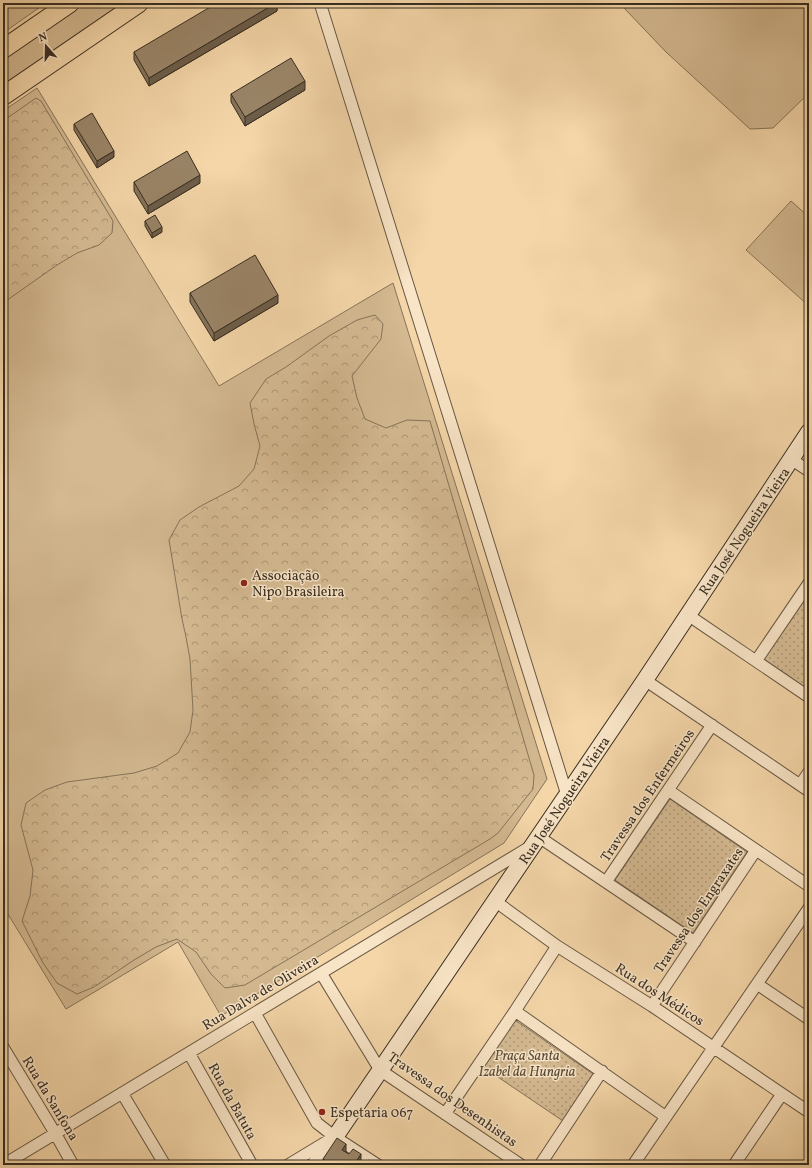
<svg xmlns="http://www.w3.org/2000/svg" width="812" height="1168" viewBox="0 0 812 1168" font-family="Vollkorn,serif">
	<defs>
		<pattern id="forest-crowns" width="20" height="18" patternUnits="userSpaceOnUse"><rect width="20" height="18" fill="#d4b991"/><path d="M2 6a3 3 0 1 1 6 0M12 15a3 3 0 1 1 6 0" fill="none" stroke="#ad9776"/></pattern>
		<pattern id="park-dots" width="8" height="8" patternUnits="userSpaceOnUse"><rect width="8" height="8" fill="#d4b991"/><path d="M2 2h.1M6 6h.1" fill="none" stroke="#ad9776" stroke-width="1.8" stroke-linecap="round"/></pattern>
	</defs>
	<rect width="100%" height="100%" fill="#f4d6a8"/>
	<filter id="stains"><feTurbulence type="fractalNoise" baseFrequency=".005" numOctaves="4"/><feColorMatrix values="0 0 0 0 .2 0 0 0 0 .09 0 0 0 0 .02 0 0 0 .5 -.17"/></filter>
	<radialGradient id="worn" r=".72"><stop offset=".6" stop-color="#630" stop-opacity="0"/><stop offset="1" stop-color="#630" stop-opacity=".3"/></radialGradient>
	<path fill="#d4b991" stroke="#86745a" d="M3,3H46L3,33Z
		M80,3H129L3,90V57Z
		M624,3H809V93L773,128L750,129L666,52L625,9Z
		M37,88L219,386L393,283L547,779L504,843L221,1016L178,942L66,1009L3,906V111Z
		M791,201L809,217V306L746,250Z"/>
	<path fill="url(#forest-crowns)" stroke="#86745a" d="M36,98L41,101L113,221L112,233L99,245L77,253L57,265L3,303V121Z
		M375,315L383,324L381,339L352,376L357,398L365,419L386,428L407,420L430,421L534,775L533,789L498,833L490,839L245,985L225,988L211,974L196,952L177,939L156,947L134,960L94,987L77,994L57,983L43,963L22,921L30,896L33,870L21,825L26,803L45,790L67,782L134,773L157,766L178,753L190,732L193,710L190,659L186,637L182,619L169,540L180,520L199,507L239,486L254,469L260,446L254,424L250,403L266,379L286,367L329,336L357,320Z"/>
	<path fill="url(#park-dots)" stroke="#86745a" d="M809,593V690L764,659Z
		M670,799L747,852L693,933L615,880Z
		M515,1020L593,1074L563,1121L483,1067Z"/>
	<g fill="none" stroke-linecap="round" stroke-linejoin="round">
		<g stroke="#685844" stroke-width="13">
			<path id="street" d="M320,3L567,795
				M791,459L809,471
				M688,615L809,697
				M756,661L809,583
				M645,680L809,791
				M800,785L809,772
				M668,790L809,886
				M539,837L695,942
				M606,882L712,725
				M495,901L557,946L652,1006L809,1112
				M321,973L380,1070L521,1165
				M757,984L809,1019
				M652,1006L756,850
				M515,1011L666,1117
				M255,1013L317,1123L335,1137L378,1165
				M3,1047L55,1133L73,1165
				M189,1053L252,1165
				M122,1093L165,1165
				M445,1114L515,1011L557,946
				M3,1165L528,848
				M288,1165L331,1139
				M540,1165L602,1071
				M633,1165L809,908
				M734,1165L782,1094"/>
		</g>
		<g stroke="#392e22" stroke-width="18">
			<path id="secondary" d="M315,1165L335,1137L645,680L809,432"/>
		</g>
		<g stroke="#392e22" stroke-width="20">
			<path id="primary" d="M3,49L70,3
				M3,96L139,3"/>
		</g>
		<use href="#street" stroke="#f8e4c6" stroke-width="11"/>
		<use href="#secondary" stroke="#f8e4c6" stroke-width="16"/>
		<use href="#primary" stroke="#f4d6a8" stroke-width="18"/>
	</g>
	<path fill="#847259" stroke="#392e22" d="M277,3V11L149,86L134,60V52Z
		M305,90L245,126L231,102V94Z
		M74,124L114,157L97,168L74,130Z
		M134,182L200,183L148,214L134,191Z
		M145,221L162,232L152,238L145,226Z
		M190,293L278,303L214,341L190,302Z
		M346,1152L361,1165H323V1159Z"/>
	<path fill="#6c5d49" stroke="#392e22" d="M276,3H277V11L149,86V78Z
		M305,81V90L245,126V117Z
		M114,151V157L97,168V161Z
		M200,175V183L148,214V206Z
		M162,227V232L152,238V233Z
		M278,295V303L214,341V333Z
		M346,1144V1156L342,1150Z
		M361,1154V1165H354Z"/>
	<path fill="#9a8568" stroke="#392e22" d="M217,3H276L149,78L134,52Z
		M291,58L305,81L245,117L231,94Z
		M92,113L114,151L97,161L74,124Z
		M187,151L200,175L148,206L134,182Z
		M155,215L162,227L152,233L145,221Z
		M255,255L278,295L214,333L190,293Z
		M337,1138L346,1144L342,1150L349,1154L353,1149L361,1154L354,1165H340L334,1161L332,1165L323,1159Z
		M368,1160L376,1165H364Z"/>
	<g fill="#8f2418" stroke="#f8e4c6" stroke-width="1.5">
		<circle cx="244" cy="583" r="4"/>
		<circle cx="322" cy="1112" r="4"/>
	</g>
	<g text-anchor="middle" stroke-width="3" stroke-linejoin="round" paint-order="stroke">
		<g font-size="14" fill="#392e22" stroke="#f8e4c6">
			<text transform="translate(744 531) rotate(-56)" y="5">Rua José Nogueira Vieira</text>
			<text transform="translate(647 795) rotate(-56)" y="5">Travessa dos Enfermeiros</text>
			<text transform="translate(564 800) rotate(-56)" y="5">Rua José Nogueira Vieira</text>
			<text transform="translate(698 910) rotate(-56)" y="5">Travessa dos Engraxates</text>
			<text transform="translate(260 992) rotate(-31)" y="5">Rua Dalva de Oliveira</text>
			<text transform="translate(660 994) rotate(33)" y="5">Rua dos Médicos</text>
			<text transform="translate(51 1098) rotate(59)" y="5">Rua da Sanfona</text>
			<text transform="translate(453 1099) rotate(35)" y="5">Travessa dos Desenhistas</text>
			<text transform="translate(233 1101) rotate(61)" y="5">Rua da Batuta</text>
		</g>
		<g font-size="14" fill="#392e22" stroke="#f8e4c6" text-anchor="start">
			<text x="252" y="580">Associação<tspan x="252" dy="16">Nipo Brasileira</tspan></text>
			<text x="330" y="1117">Espetaria 067</text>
		</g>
		<g font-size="14" font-style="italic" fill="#584a38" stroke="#f8e4c6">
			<text x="527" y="1060">Praça Santa<tspan x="527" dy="16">Izabel da Hungria</tspan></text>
		</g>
	</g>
	<rect width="812" height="1168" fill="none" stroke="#f4d6a8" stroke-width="16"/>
	<rect x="4" y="4" width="804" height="1160" fill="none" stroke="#392e22" stroke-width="2"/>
	<rect x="8" y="8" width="796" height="1152" fill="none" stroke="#392e22"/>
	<g transform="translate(46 46) rotate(340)" stroke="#f8e4c6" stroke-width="3" paint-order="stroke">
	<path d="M0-3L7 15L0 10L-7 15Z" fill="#392e22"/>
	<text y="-6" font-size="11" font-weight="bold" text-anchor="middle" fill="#392e22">N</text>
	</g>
	<rect width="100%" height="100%" filter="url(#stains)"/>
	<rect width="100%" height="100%" fill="url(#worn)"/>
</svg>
